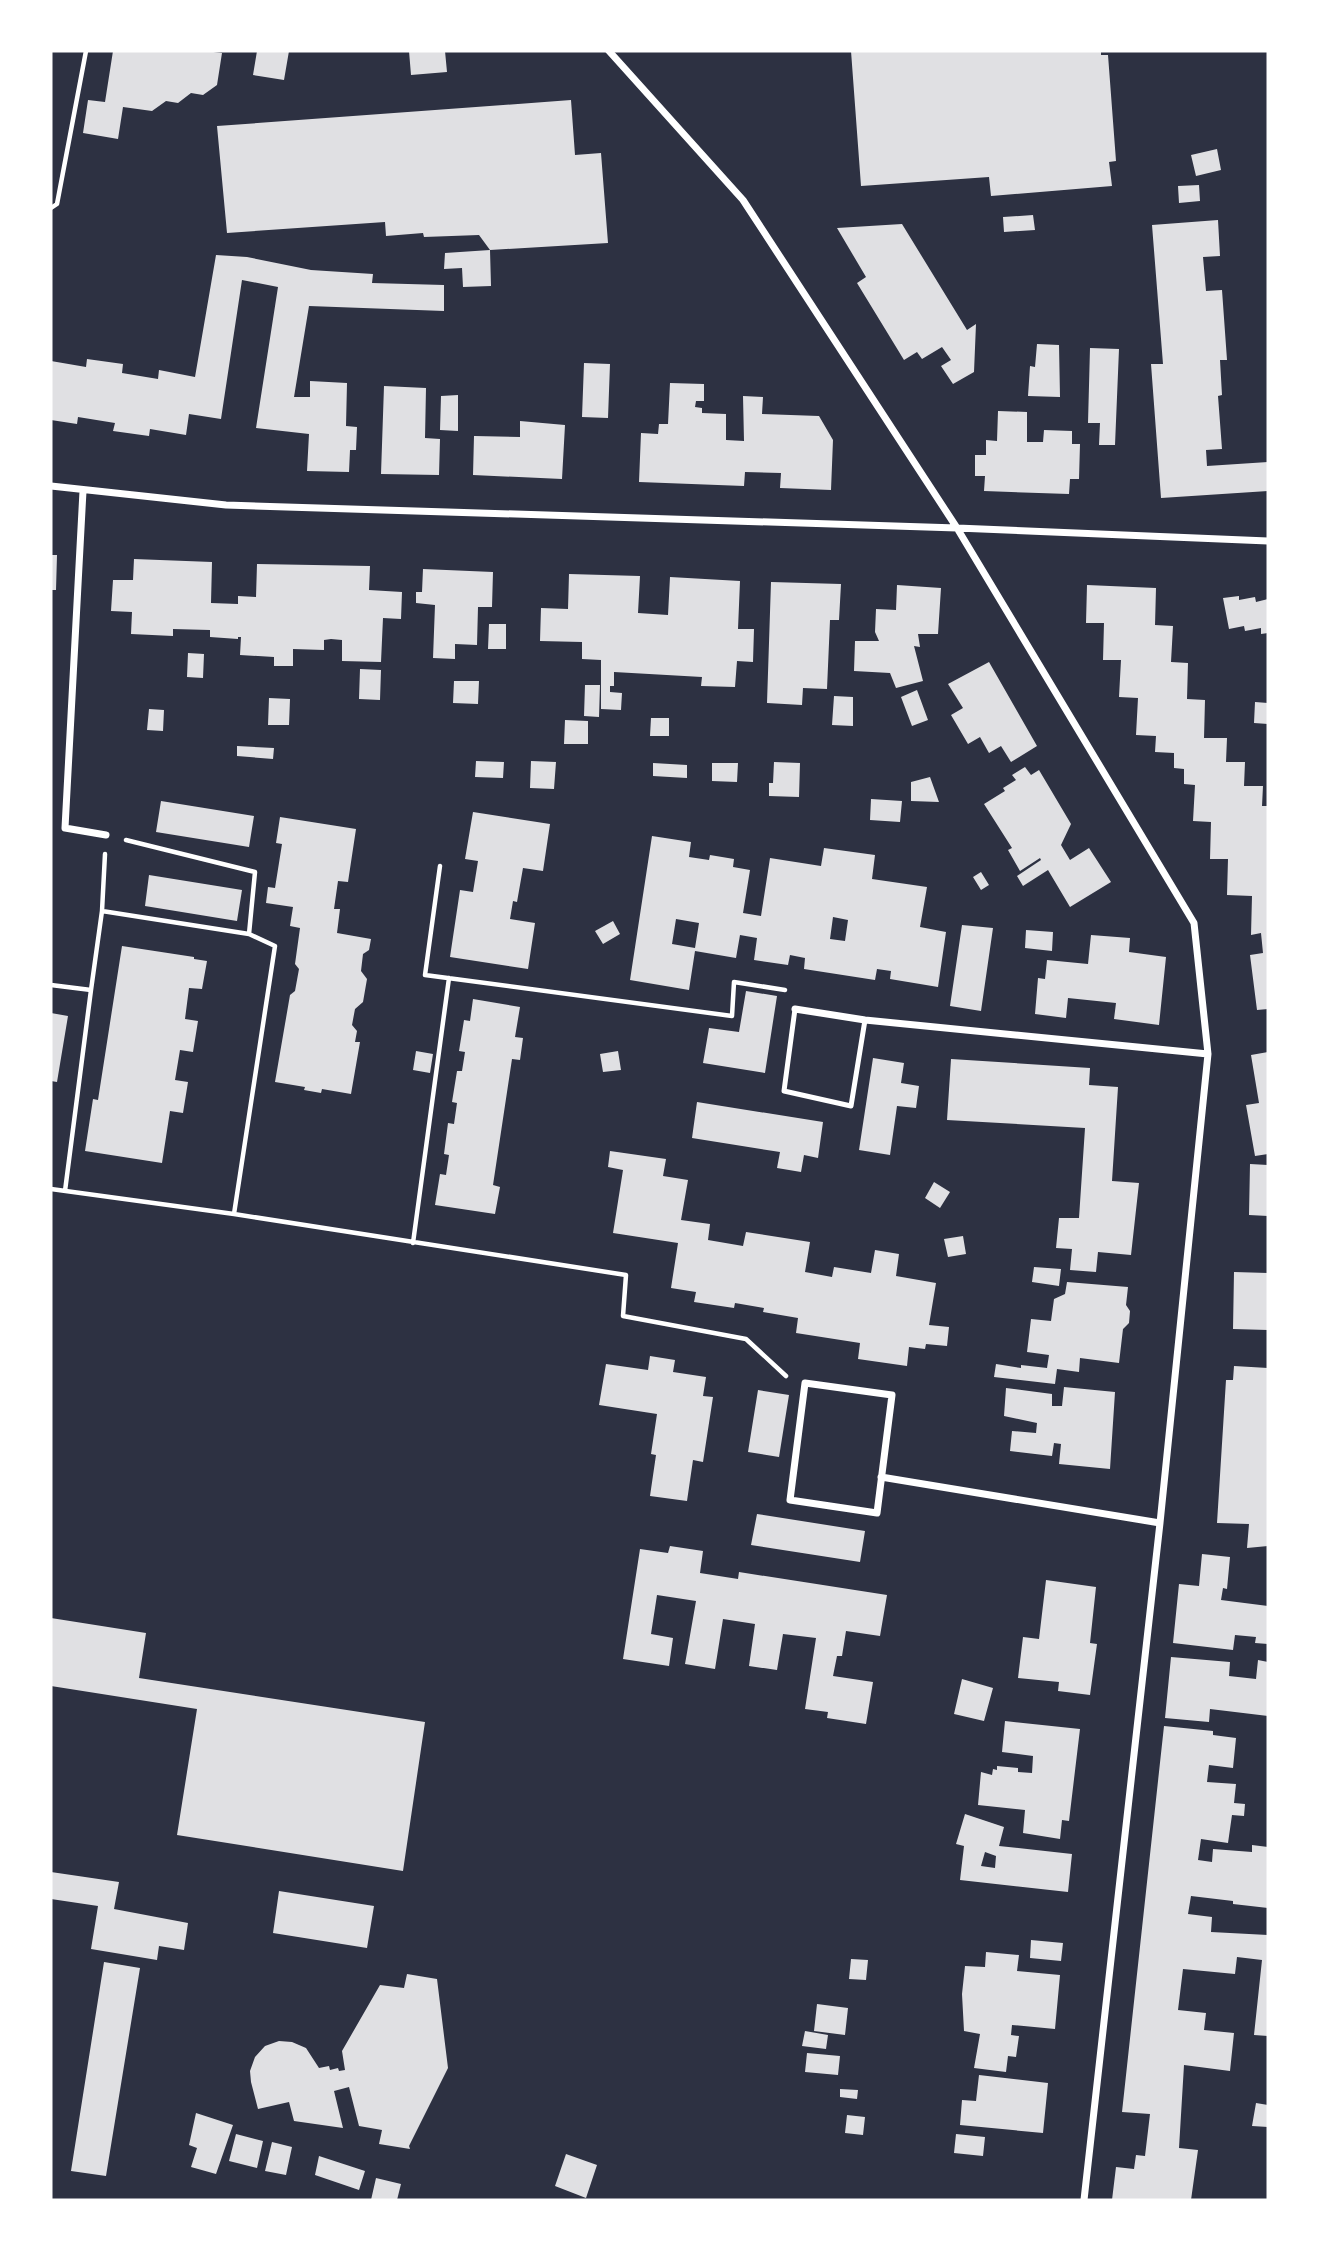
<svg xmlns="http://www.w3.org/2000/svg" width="1319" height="2251" viewBox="0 0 1319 2251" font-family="'Asap Condensed',sans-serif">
	<rect width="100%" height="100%" fill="#2d3142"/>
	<path fill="#e0e0e3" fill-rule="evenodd" d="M113,51H205L222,53L217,85L203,95L191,93L178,103L166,101L152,111L123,107L118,139L83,133L88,100L105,102Z
		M257,51H289L284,80L253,75Z
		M409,51H445L447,72L411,75Z
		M851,51H1101V55H1108L1116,161L1109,162L1112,186L991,196L989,177L861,186Z
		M571,100L575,155L601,153L608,243L490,250L479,235L424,237L423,233L386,236L385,222L227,233L217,126Z
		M1217,149L1221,170L1196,176L1191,155Z
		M1199,185L1200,201L1179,203L1178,186Z
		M1033,215L1035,230L1004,232L1003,217Z
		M1218,220L1220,256L1203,257L1206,291L1222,290L1227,360H1220L1222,395L1218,396L1222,449L1206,450L1207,466L1268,462V491L1161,498L1151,364H1163L1152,225Z
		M902,224L967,330L976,324L974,372L953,384L941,366L951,360L942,347L922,359L917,352L904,360L857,283L866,277L837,228Z
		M490,250L491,286L463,287L462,268L444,269L445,253Z
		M216,255L247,257L311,270L373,274L372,283L444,285V311L309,306L294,397H310V381L347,383L346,426L357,427L356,450H350L349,472L307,471L309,434L256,428L278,287L242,280L221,419L189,414L186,435L150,429L149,436L113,431L115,423L78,417L77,424L51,420V361L86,367L87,359L123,364L122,373L158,379L159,370L195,377Z
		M1037,344L1059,345L1060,397L1028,396L1030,366L1035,367Z
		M1090,348L1119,349L1115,445H1099L1100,423H1088Z
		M584,363L610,364L608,418L582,417Z
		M670,383L704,384V401H696L695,407L702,408V413L726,414V440L744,441L743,396L763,397L762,414L819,416L833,440L831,490L780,488L781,473L745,472L744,486L639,482L641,433L658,434L659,424H668Z
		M384,386L426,388L425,438L440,439L439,475L381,474Z
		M458,395V431L440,430L441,396Z
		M998,411L1027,412V442H1043L1044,430L1072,431V444H1080L1079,479H1070L1069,494L984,491L985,476H975V455H986V440L997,441Z
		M520,421L565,425L562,479L473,475L474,436L520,437Z
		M51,555H57L56,590H51Z
		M134,559L212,562L211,603L238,604V596L256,597L257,564L370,566L369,590L402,592L401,619L383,618L381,662L342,661V640L331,639L324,640V650L293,649V666H274V657L240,655L241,637H238V639L210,637V630L173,629V636L131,634L132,612L111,611L113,580H133Z
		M423,569L493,572L492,607H478L477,645L455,644V659L433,658L435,605L416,603V592H422Z
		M569,574L640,576L638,613L668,615L670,577L740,581L738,629H754L753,662L737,661L735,687L701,686L702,677L614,672V686H610V692L622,693L621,710L601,709V660L582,659V642L540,641L541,608L568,609Z
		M771,582L841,584L839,620H830L827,689L803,688L802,705L767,703Z
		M897,585L941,588L938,634H918L920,647L914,646L923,681L896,688L890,673L854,671L855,641H879L875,632L876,609L896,610Z
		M1087,585L1156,588L1155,625L1173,626L1171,662L1188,663L1187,699L1205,700L1204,738H1227L1226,762H1245L1244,786H1263L1262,806H1268V1009L1257,1010L1250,955L1263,953L1261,933L1251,935L1252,896L1227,895L1228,859H1210L1211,822L1193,821L1195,785L1184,784V769L1174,768V753L1155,752L1156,736L1136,735L1138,698L1119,697L1121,660H1103L1104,623H1086Z
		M1239,596V600L1255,597L1256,602L1268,599V633L1261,634V628L1245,631L1244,626L1229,629L1223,598Z
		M489,624H506V649H488Z
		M188,653L204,654L203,678L187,677Z
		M989,662L1037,746L1011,762L1001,746L989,753L980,737L968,744L951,715L963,708L948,684Z
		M360,669L381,670L380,700L359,699Z
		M454,681H479L478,704L453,703Z
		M585,685H600L599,717L584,716Z
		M917,690L928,720L912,726L901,697Z
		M834,696L853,697V726L832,725Z
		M269,698L290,699L289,725H268Z
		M1255,702L1268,703V724L1254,723Z
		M149,709L164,710L163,731L147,730Z
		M651,718H669V736H650Z
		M565,720L588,721V744H564Z
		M237,746L274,748L273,759L237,756Z
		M476,761L504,762L503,778L475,777Z
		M531,761L556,762L554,789L530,788Z
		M774,762L800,763L799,797L769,796V783H773Z
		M653,763L687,765V778L653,776Z
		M712,763H738L737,782L712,781Z
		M1025,767L1031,775L1039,770L1071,824L1061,845L1070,860L1089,848L1111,882L1070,907L1048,870L1023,886L1017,876L1041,860L1040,858L1020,871L1008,850L1012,848L984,804L1005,791L1003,788L1016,780L1012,775Z
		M930,777L939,802L911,801V782Z
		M871,799L902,801L900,822L870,820Z
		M161,801L254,816L249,847L156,832Z
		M473,812L550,824L543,871L523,868L517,902L513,901L510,919L535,923L528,969L450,957L460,890L473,892L478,861L465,859Z
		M280,817L356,829L348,882L338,881L334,909H340L337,933L371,939L369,950L363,954L361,971L367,979L363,1002L355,1009L352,1025L357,1031L355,1042H360L351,1094L322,1089L321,1093L304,1090L305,1087L275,1082L290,995L295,991L299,969L295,964L300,928L290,926L293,907L266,903L268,887L275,888L282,844L276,843Z
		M652,836L691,842L689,857L709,860L710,855L734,859L733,867L750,870L743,913L761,916L770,858L821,866L824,848L875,855L872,879L927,887L920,927L946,932L938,987L890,979L891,971L877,969L875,980L804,969L805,958L790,955L788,965L754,960L757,938L740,935L736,958L695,951L689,990L630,980ZM833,917L848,920L845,941L830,939ZM676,919L699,923L695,948L672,944Z
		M981,872L989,885L981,890L973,877Z
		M149,875L242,890L237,921L145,906Z
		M613,921L620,934L603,944L595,931Z
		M962,925L993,928L981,1011L950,1006Z
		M1026,930L1053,932L1052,951L1025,948Z
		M1091,935L1130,938L1129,952L1166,957L1159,1025L1114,1019L1116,1003L1068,998L1066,1018L1035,1014L1038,978L1045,979L1047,960L1088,964Z
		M122,946L194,957V959L207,961L202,989L189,988L185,1019L198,1021L193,1052L180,1050L175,1080L188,1082L183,1113L170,1111L162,1163L85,1151L93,1099L98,1100Z
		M746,991L777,996L765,1073L703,1063L709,1028L739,1032Z
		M473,999L520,1007L515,1037L523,1038L520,1060L512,1059L493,1185L500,1187L495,1214L435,1205L440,1174L446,1175L449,1155L444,1154L448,1123L454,1124L457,1103L452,1102L457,1071H462L465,1052L459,1051L464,1020L470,1021Z
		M51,1013L68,1016L57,1082L51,1081Z
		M416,1051L433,1054L430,1073L413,1070Z
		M618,1051L621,1070L603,1072L600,1054Z
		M1268,1052V1154L1255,1156L1246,1105L1259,1103L1251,1055Z
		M873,1058L904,1063L901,1083L919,1086L916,1108L897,1106L890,1155L859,1150Z
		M951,1059L1090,1068L1089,1085L1118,1087L1112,1181L1139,1183L1131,1255L1098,1252L1096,1272L1070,1270L1072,1249L1056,1248L1059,1218H1079L1085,1128L947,1120Z
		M697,1102L823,1122L818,1158L804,1155L801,1172L777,1168L780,1152L692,1138Z
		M610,1151L666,1159L663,1176L688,1180L681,1220L710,1224L708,1240L743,1246L746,1232L810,1242L805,1272L832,1277L834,1267L871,1273L875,1250L899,1254L896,1276L936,1283L929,1325L949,1327L947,1346L926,1344L925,1349L909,1347L907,1366L858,1359L860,1343L796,1333L798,1318L763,1312L764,1308L735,1303L734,1308L694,1302L696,1292L671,1288L678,1243L613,1233L623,1170L608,1167Z
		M1250,1164L1268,1165V1216L1249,1215Z
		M934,1182L950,1192L940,1208L925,1198Z
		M963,1236L966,1254L948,1257L944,1239Z
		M1034,1267L1061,1269L1059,1286L1032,1282Z
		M1234,1272L1268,1273V1330L1233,1329Z
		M1067,1282L1128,1287L1126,1305L1130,1311L1129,1323L1123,1329L1119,1363L1080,1358L1079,1372L1057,1369L1055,1384L994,1377L996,1364L1021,1368V1365L1047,1368L1049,1355L1027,1352L1031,1319L1051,1321L1054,1299L1065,1294Z
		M650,1356L675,1360L673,1372L706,1377L703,1396L713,1397L703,1462L693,1460L687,1501L650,1496L656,1455L651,1454L657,1414L599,1405L606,1364L648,1370Z
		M1234,1366L1268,1368V1546L1247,1548L1249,1524L1217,1523L1226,1380H1233Z
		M1064,1387L1115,1392L1110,1469L1059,1464L1061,1444L1054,1443L1052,1456L1010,1451L1012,1431L1036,1433L1037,1423L1004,1416L1006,1388L1052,1394V1406H1062Z
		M758,1390L789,1395L779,1457L748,1452Z
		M757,1514L865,1531L860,1562L751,1545Z
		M670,1546L703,1551L700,1573L738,1579L739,1572L887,1595L880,1636L846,1631L842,1656H837L833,1676L873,1682L866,1724L827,1718L828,1712L805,1709L816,1638L783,1634L777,1670L749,1666L755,1624L723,1619L715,1669L685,1664L696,1601L657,1595L651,1634L673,1638L669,1666L623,1659L640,1549L668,1553Z
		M1202,1554L1230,1557L1227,1589L1223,1588L1221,1600L1268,1606V1644L1255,1643L1256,1637L1235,1635L1233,1650L1173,1643L1179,1584L1199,1586Z
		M1046,1580L1096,1587L1090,1643L1097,1644L1090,1695L1058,1691L1059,1682L1018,1678L1023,1637L1039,1639Z
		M51,1618L146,1633L139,1678L425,1722L403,1871L177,1835L197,1709L51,1686Z
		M1171,1657L1230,1662L1229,1676L1256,1679L1258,1660L1268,1662V1716L1210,1709L1209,1722L1165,1718Z
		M962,1679L993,1688L984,1721L954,1714Z
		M1005,1721L1080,1729L1069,1821L1062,1820L1060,1839L1023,1833L1025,1810L978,1805L981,1772L992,1775L993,1769L997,1770V1766L1018,1768V1772L1032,1773L1033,1756L1002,1752Z
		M1164,1726L1213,1731V1735L1236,1738L1233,1768L1209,1765L1207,1782L1236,1784L1234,1803L1245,1804L1244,1816L1232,1815L1228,1843L1201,1839L1198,1860L1212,1862L1213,1849L1252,1852V1845L1268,1847V1908L1233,1904V1901L1191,1896L1188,1914L1212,1917L1211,1932L1268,1935V2036L1254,2035L1262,1960L1237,1957L1235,1974L1183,1969L1178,2010L1206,2013L1204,2030L1234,2033L1230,2071L1184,2065L1179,2148L1198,2150L1191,2200H1112L1116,2167L1134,2169L1136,2155L1145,2156L1150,2114L1122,2112Z
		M965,1814L1004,1827L999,1846L1072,1854L1068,1892L960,1880L964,1846L956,1844ZM985,1852L996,1856L995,1868L981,1866Z
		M51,1872L119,1882L114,1909L188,1923L184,1950L159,1946L157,1960L91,1949L98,1906L51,1899Z
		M279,1891L374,1906L367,1948L273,1933Z
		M1031,1940L1063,1943L1061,1961L1030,1958Z
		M986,1952L1019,1955L1017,1971L1060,1975L1055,2029L1012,2025L1011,2035L1019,2036L1016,2057L1008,2056L1006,2072L974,2068L980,2034L964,2031L962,1994L965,1966L985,1967Z
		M851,1959L868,1960L866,1980L849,1979Z
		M104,1962L140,1968L106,2176L71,2171Z
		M407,1974L437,1979L448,2068L409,2146L410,2149L379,2144L382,2130L359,2126L349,2087L334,2091L343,2128L294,2121L289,2102L258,2109L251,2082L250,2071L255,2057L265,2046L279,2041L292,2042L306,2048L319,2068L329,2066L330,2070L338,2068L339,2071L345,2070L342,2051L380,1985L404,1988Z
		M817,2004L848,2008L845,2035L814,2031Z
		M805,2031L828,2035L826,2049L802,2046Z
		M807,2053L840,2056L838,2075L805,2072Z
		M979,2075L1048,2083L1043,2133L960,2125L962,2100L976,2101Z
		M840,2089L858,2090L857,2099L840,2097Z
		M1256,2103L1268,2105V2127L1252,2126Z
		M196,2113L233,2125L216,2174L191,2167L197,2148L189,2145Z
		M847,2115L865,2117L863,2135L845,2133Z
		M236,2134L263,2141L257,2168L229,2161Z
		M956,2134L985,2137L983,2156L954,2153Z
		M272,2142L292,2147L286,2175L265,2171Z
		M566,2154L597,2165L586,2198L555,2186Z
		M319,2156L365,2171L359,2190L315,2175Z
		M376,2178L401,2184L397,2200H371Z"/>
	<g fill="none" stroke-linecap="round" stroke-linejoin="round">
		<path stroke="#fff" stroke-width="4.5" d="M51,208L57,204L86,51
			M440,866L425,975L732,1016L734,982L785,990
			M102,911L249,934L255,872L126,840
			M51,985L91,990L102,911L105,854
			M51,1189L234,1214L626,1275L623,1316L746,1339L786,1376
			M65,1191L91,990
			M234,1214L275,946L249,934
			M413,1243L449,978"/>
		<path stroke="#fff" stroke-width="5" d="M795,1009L784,1091L851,1106L865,1020"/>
		<path stroke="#fff" stroke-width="7" d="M609,51L743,200L957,528L1194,923L1208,1054L1160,1523L1084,2200
			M51,486L226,505L957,528L1268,541
			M83,491L65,828L106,835
			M795,1009L865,1020L1208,1054
			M805,1383L892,1395L877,1513L790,1500Z
			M881,1477L1160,1523"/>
	</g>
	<rect width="1319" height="2251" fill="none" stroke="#ffffff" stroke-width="105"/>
</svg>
